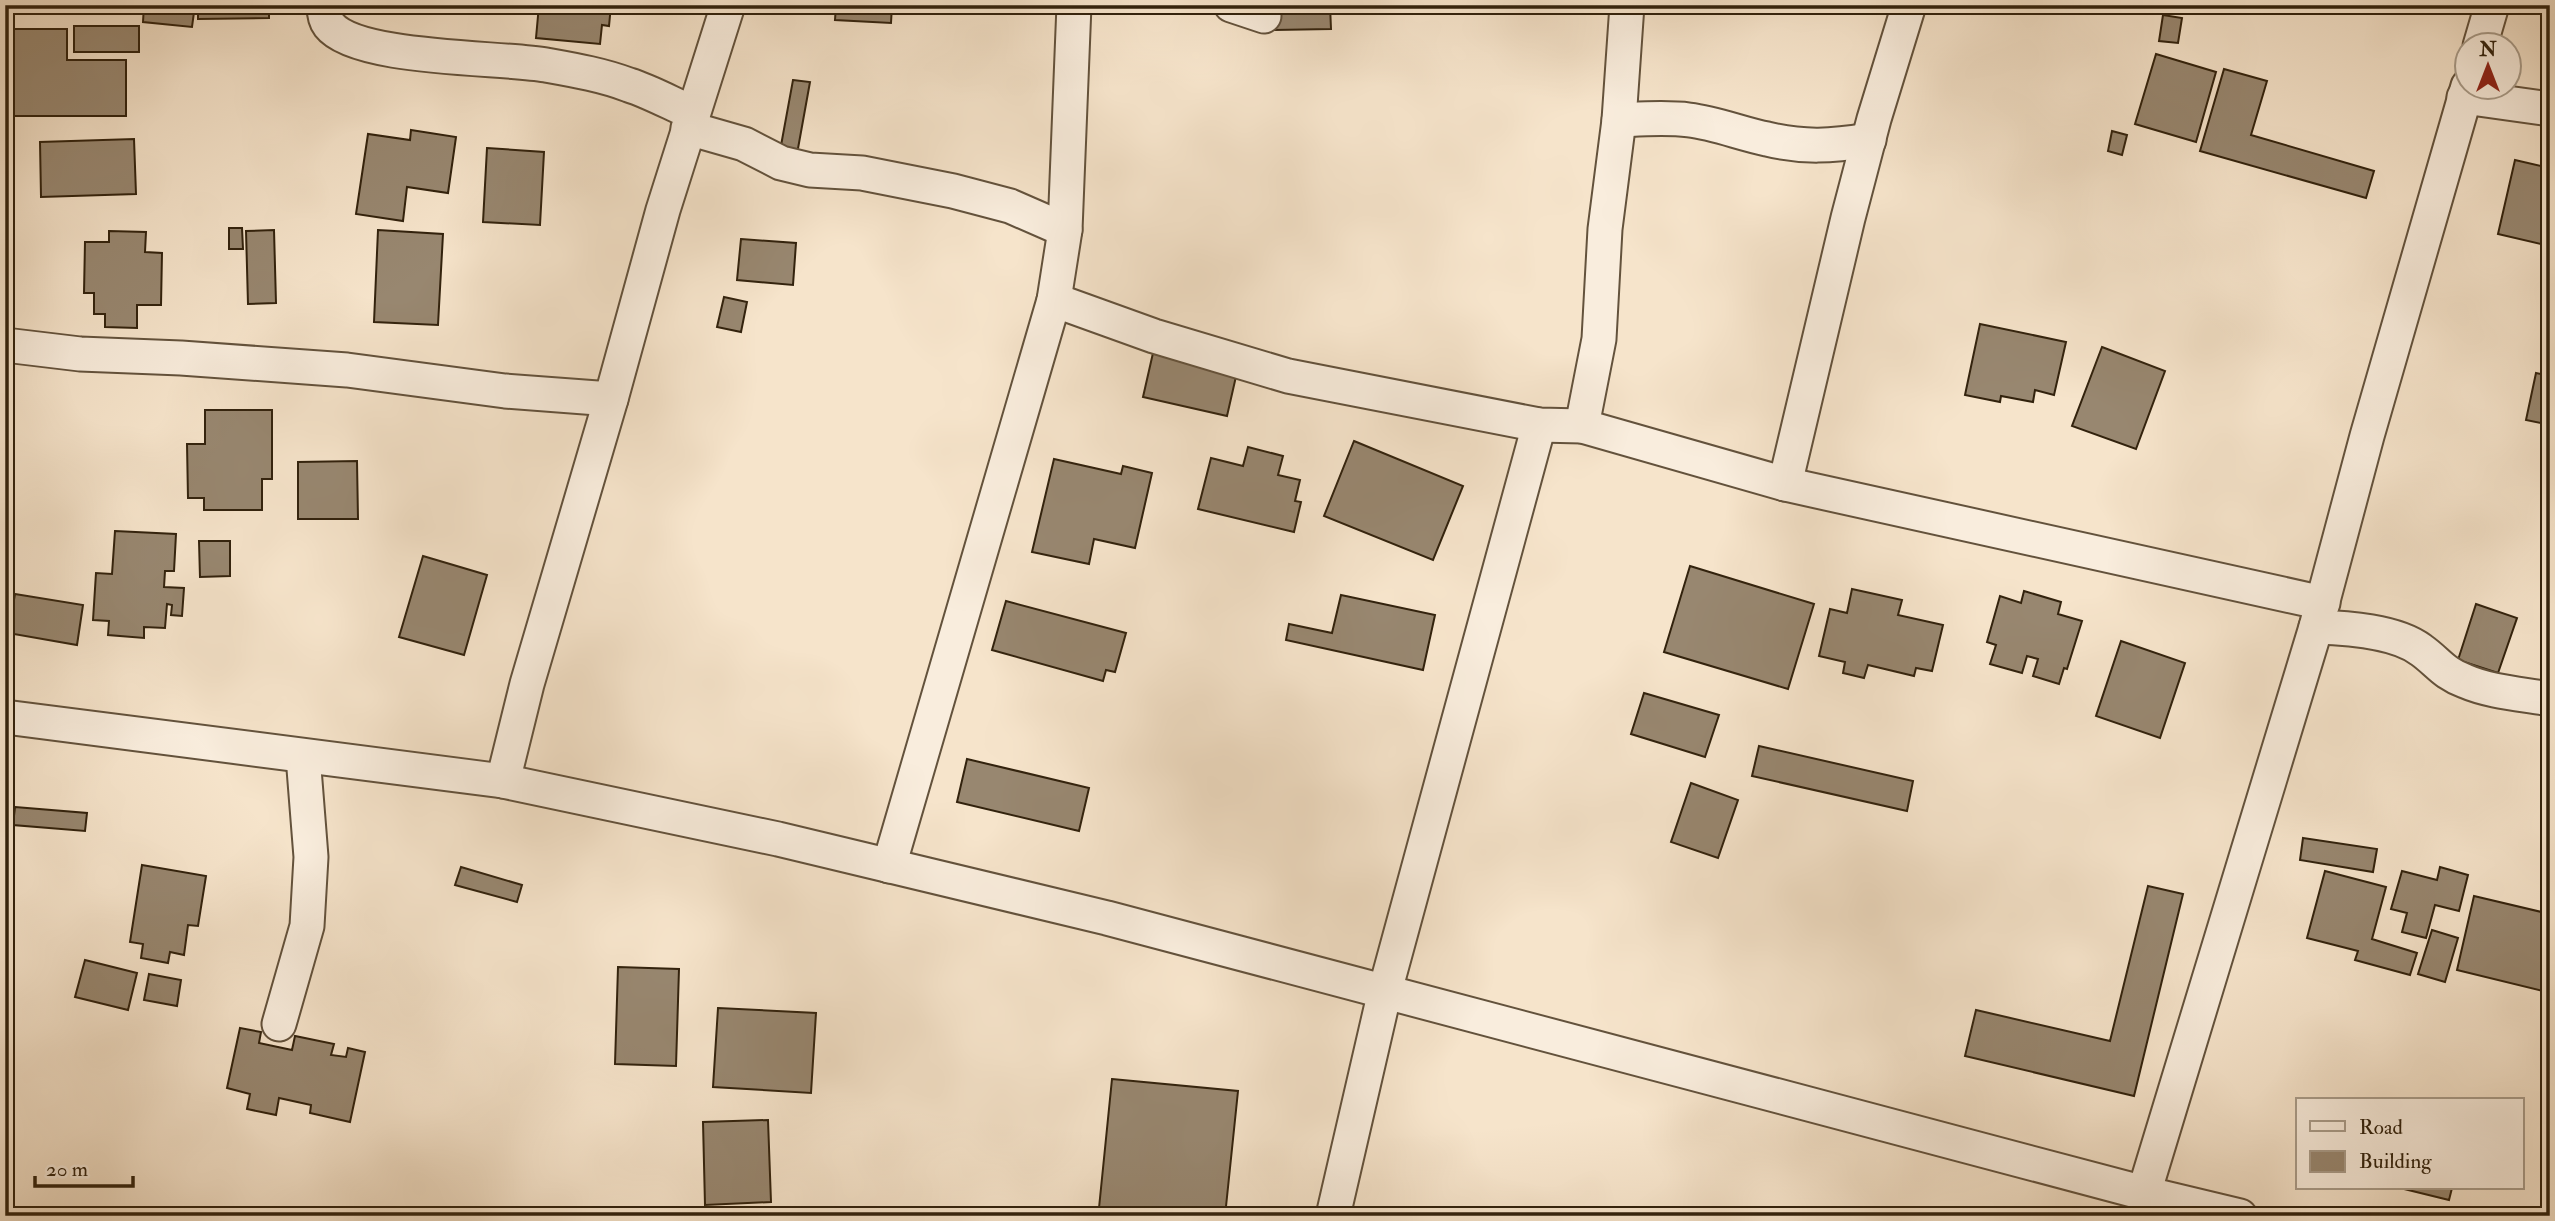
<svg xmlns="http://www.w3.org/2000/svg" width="2555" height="1221" font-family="'IM FELL Double Pica',serif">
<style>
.building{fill:#988770;stroke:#32220d;stroke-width:2}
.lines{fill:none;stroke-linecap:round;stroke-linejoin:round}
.minor-casing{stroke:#63523c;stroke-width:37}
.minor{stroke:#f9eddd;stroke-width:33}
</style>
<rect width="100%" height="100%" fill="#f6e4cb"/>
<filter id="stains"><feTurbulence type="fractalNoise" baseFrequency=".00286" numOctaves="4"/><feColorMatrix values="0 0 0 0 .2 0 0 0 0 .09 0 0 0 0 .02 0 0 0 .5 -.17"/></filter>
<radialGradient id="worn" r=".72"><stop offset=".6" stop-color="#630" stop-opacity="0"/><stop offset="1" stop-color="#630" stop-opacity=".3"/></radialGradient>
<g class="building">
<path d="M 144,5 L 195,5 L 192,27 L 143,22 Z"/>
<path d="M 198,5 L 269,5 L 269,18 L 198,19 Z"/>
<path d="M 539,5 L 611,5 L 609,26 L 602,25 L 600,44 L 536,38 Z"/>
<path d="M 836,5 L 892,5 L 891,23 L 835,20 Z"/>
<path d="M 1273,5 L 1330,5 L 1331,29 L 1274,30 Z"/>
<path d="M 2163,15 L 2182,18 L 2178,43 L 2159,41 Z"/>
<rect x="74" y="26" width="65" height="26"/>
<path d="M 5,29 L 67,29 L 67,60 L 126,60 L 126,116 L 5,116 Z"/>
<path d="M 2156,54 L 2216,72 L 2196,142 L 2135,124 Z"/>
<path d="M 2224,69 L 2267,81 L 2251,135 L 2374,171 L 2366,198 L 2200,151 Z"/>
<path d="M 793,80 L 810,82 L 797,154 L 780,151 Z"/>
<path d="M 411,130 L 456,137 L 448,193 L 407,187 L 403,221 L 356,214 L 368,134 L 410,140 Z"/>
<path d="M 2112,131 L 2127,135 L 2122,155 L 2108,151 Z"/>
<path d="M 134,139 L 136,194 L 41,197 L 40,142 Z"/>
<path d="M 487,148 L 544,152 L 540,225 L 483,222 Z"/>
<path d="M 2515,160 L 2550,168 L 2550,246 L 2498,234 Z"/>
<path d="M 229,228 L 242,228 L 243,249 L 229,249 Z"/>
<path d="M 274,230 L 276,303 L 248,304 L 246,231 Z"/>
<path d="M 378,230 L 443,234 L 438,325 L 374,322 Z"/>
<path d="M 109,231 L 146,232 L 145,252 L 162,253 L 161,305 L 137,305 L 137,328 L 105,327 L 105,314 L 94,314 L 94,293 L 84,293 L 85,242 L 109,242 Z"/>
<path d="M 741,239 L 796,243 L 793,285 L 737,280 Z"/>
<path d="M 724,297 L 747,302 L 741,332 L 717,327 Z"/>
<path d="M 1980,324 L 2066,342 L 2054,395 L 2035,390 L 2033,402 L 2001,396 L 2000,402 L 1965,395 Z"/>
<path d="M 2102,347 L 2165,371 L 2136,449 L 2072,426 Z"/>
<path d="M 1153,353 L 1237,372 L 1227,416 L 1143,397 Z"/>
<path d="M 2536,373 L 2550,376 L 2550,425 L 2526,420 Z"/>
<path d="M 205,410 L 272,410 L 272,479 L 262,479 L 262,510 L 204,510 L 204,498 L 188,498 L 187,444 L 205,444 Z"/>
<path d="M 1354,441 L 1463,486 L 1433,560 L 1324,516 Z"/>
<path d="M 1248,447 L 1283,456 L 1278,475 L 1300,480 L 1295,501 L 1301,502 L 1294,532 L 1198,509 L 1211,458 L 1243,466 Z"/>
<path d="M 1054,459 L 1121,474 L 1123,466 L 1152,473 L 1135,548 L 1094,539 L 1089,564 L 1032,552 Z"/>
<path d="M 357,461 L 358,519 L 298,519 L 298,462 Z"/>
<path d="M 115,531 L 176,534 L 174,571 L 165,571 L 164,587 L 184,588 L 182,616 L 171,615 L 172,605 L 167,604 L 165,628 L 144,627 L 144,638 L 108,635 L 109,621 L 93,620 L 96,573 L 112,574 Z"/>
<path d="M 199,541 L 230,541 L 230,576 L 200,577 Z"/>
<path d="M 423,556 L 487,575 L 464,655 L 399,637 Z"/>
<path d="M 1690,566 L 1814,604 L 1788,689 L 1664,652 Z"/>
<path d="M 1852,589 L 1902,600 L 1898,615 L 1943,625 L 1932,671 L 1916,668 L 1914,676 L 1868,665 L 1864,678 L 1843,673 L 1845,662 L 1819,656 L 1830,609 L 1847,613 Z"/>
<path d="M 2024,591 L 2061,602 L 2058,614 L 2082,621 L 2067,669 L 2064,668 L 2059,684 L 2033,676 L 2038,659 L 2027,656 L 2022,673 L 1990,664 L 1996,645 L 1987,642 L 2000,596 L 2021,603 Z"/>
<path d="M 15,594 L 83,605 L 77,645 L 8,633 Z"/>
<path d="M 1341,595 L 1435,615 L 1423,670 L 1286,640 L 1289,624 L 1332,633 Z"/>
<path d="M 1006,601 L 1126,633 L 1115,672 L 1106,670 L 1103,681 L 992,650 Z"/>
<path d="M 2476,604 L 2517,618 L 2498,673 L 2458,660 Z"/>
<path d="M 2121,641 L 2185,663 L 2160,738 L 2096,716 Z"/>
<path d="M 1644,693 L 1719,715 L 1705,757 L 1631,734 Z"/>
<path d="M 1759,746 L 1913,781 L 1907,811 L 1752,776 Z"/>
<path d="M 967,759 L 1089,788 L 1079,831 L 957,802 Z"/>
<path d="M 1691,783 L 1738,800 L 1718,858 L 1671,842 Z"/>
<path d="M 15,807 L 87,813 L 85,831 L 13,825 Z"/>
<path d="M 2303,838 L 2377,849 L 2373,872 L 2300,860 Z"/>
<path d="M 142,865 L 206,876 L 198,926 L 188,925 L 184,955 L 170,952 L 168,963 L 141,958 L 143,944 L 130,942 Z"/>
<path d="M 461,867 L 522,885 L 517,902 L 455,885 Z"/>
<path d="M 2440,867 L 2468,875 L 2459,911 L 2435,905 L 2426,938 L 2402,932 L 2407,913 L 2391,909 L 2402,871 L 2437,880 Z"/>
<path d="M 2325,871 L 2386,887 L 2372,939 L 2417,953 L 2410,975 L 2355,960 L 2358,951 L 2307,938 Z"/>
<path d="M 2148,886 L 2183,894 L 2134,1096 L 1965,1056 L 1976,1010 L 2110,1041 Z"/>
<path d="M 2474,896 L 2550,914 L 2550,964 L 2543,991 L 2457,970 Z"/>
<path d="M 2432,930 L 2458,938 L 2445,982 L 2418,974 Z"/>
<path d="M 85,960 L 137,973 L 128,1010 L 75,997 Z"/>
<path d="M 618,967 L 679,969 L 676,1066 L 615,1064 Z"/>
<path d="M 149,974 L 181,980 L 177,1006 L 144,1000 Z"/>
<path d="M 718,1008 L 816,1013 L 811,1093 L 713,1087 Z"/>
<path d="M 240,1028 L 261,1032 L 259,1043 L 292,1050 L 295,1036 L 334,1044 L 331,1055 L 346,1057 L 348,1048 L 365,1052 L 350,1122 L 310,1113 L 311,1105 L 279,1098 L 276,1115 L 247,1109 L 250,1094 L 227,1088 Z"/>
<path d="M 1112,1079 L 1238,1091 L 1225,1216 L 1181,1216 L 1099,1208 Z"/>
<path d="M 768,1120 L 771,1202 L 705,1205 L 703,1122 Z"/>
<path d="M 2400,1188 L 2452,1188 L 2449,1200 Z"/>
</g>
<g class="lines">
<defs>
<g id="minor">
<path d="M 324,5 C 324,12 325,20 329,25 C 356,60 500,57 546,65 C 574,70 603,75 629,85 C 651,92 672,104 693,113"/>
<path d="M 1231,5 L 1264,16"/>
<path d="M 2480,46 L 2492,5"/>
<path d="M 2464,97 L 2550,109"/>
<path d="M 1619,120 C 1642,119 1666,117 1689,120 C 1715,123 1742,134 1767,139 C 1804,148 1832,146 1869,140"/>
<path d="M 688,128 L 744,144 L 781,163 L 810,170 L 862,173 L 953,191 L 1010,206 L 1065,230"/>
<path d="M 1054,300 L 1154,336 L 1288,376 L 1539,425 L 1582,426 L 1785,484 L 2323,603"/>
<path d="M 5,345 L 80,354 L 181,358 L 347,370 L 505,391 L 611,399"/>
<path d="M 1582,426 L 1599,339 L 1605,229 L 1619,120 L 1627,5"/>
<path d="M 1785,484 L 1848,218 L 1874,119 L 1909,5"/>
<path d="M 2316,627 C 2347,628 2396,631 2421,650 C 2438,662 2443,673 2465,681 C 2490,692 2522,694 2550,699"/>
<path d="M 5,717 L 503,781 L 778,839 L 1107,918 L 2144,1193 L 2240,1216"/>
<path d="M 503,781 L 527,684 L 611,399 L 663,210 L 728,5"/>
<path d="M 889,866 L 1054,300 L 1065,230 L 1074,5"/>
<path d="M 279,1024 L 307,926 L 311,857 L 303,756"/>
<path d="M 2144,1193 L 2316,627 L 2367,436 L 2468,86"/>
<path d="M 1333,1216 L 1385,991 L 1539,425"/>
</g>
</defs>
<use href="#minor" class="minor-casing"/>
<use href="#minor" class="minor"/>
</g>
<rect width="2555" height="1221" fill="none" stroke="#f6e4cb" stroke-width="28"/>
<rect x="7" y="7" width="2541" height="1207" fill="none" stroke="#32220d" stroke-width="3.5"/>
<rect x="14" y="14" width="2527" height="1193" fill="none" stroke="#32220d" stroke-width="2"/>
<rect x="2296" y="1098" width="228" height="91" fill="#f9eddd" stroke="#a99c8a" stroke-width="2"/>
<rect x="2310" y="1121" width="35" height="10" fill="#f9eddd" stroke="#a99c8a" stroke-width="2"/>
<text x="2359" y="1134" font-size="21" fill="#32220d">Road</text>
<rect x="2310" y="1151" width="35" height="21" fill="#988770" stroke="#a99c8a" stroke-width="2"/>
<text x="2359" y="1168" font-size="21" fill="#32220d">Building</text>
<g transform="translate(2488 66)"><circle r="33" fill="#f9eddd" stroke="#a99c8a" stroke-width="2"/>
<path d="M0-5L12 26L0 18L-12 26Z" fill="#8f2418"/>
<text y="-10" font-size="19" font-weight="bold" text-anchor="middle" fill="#32220d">N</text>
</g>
<path d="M35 1176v10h98v-10" fill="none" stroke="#32220d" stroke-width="3.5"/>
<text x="46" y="1176" font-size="21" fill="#32220d" stroke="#f9eddd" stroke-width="5" paint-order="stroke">20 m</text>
<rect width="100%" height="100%" filter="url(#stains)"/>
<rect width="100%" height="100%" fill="url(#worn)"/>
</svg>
